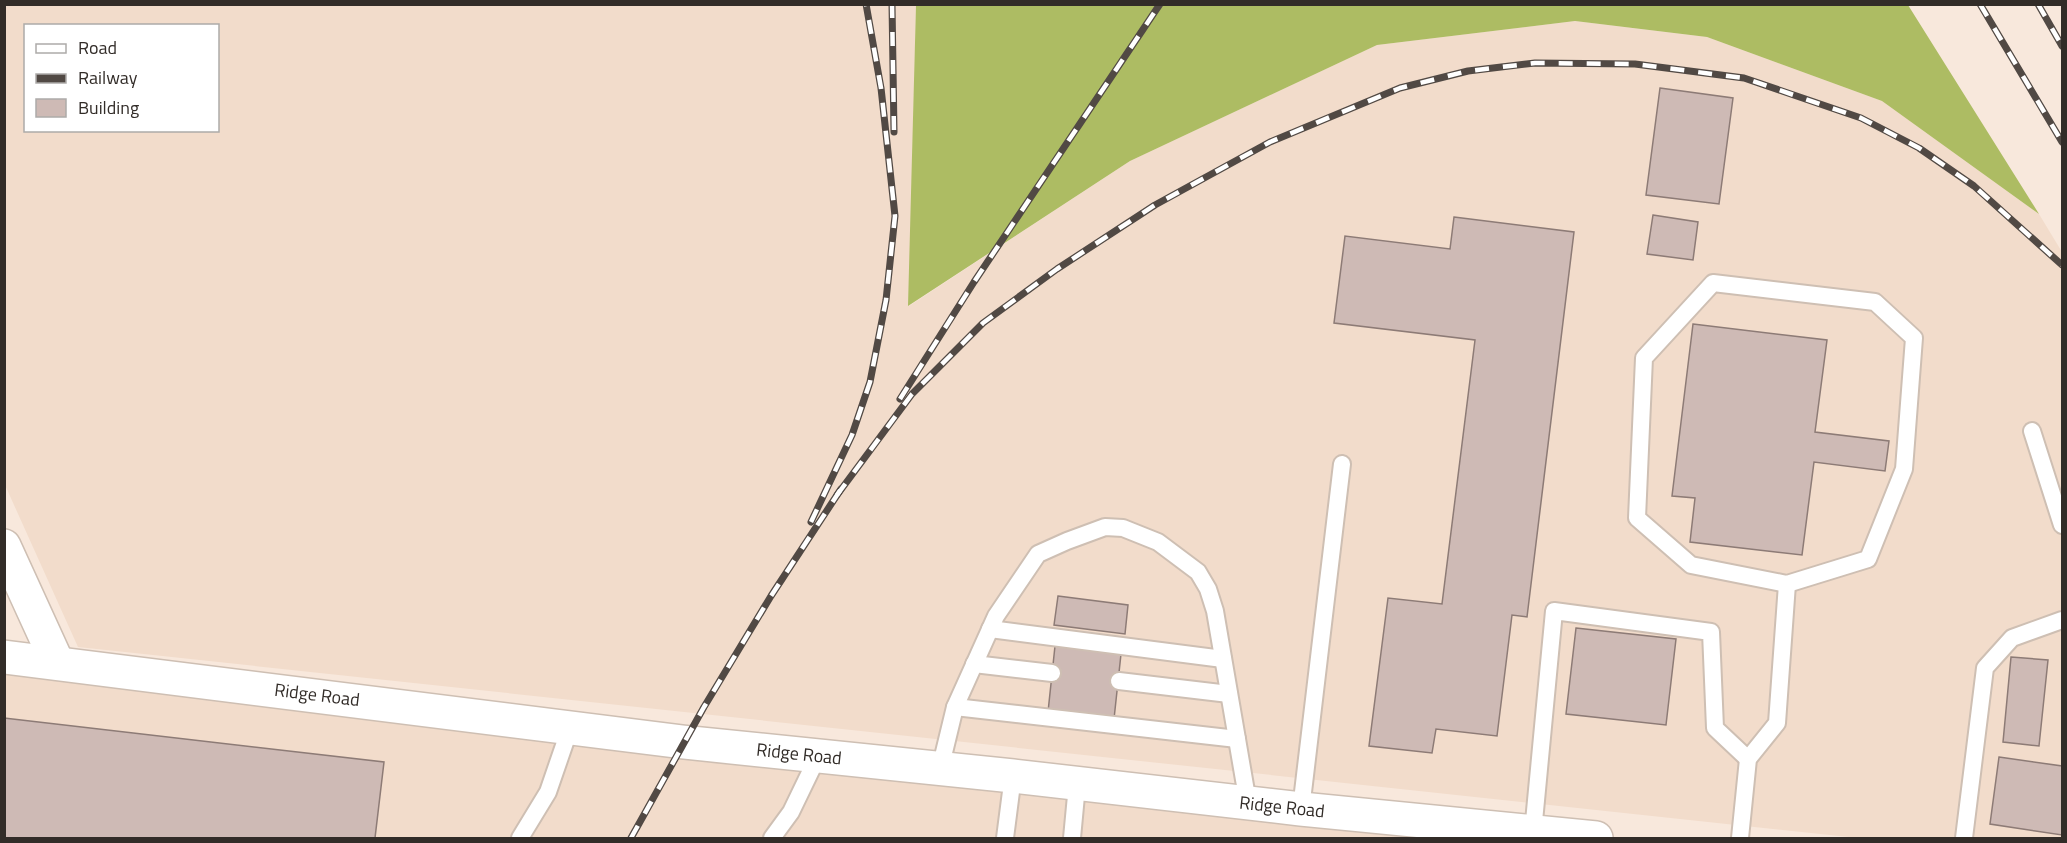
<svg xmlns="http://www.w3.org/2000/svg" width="2067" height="843" font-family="'Titillium Web',sans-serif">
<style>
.built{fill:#f2dccb;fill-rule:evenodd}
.forest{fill:#adbc63}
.building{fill:#cebab5;stroke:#8d7b76;stroke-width:1.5}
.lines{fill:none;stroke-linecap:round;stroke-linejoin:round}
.service-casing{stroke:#cebfb3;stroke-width:20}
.tertiary-casing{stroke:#cebfb3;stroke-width:36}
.secondary-casing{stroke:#cebfb3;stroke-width:36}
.service{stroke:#fff;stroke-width:16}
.tertiary{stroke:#fff;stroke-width:33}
.secondary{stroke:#fff;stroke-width:33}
.rail-casing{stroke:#514944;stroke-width:7}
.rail{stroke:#fff;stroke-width:4.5;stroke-dasharray:14;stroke-linecap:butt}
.labels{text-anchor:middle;stroke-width:4.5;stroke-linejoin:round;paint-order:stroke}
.street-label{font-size:18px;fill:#322c28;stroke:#fff}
</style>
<rect width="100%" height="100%" fill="#f8e8dc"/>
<g class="built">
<path d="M 4,5 L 916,5 L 909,306 L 1130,161 L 1377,45 L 1575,21 L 1707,37 L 1882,101 L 2039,214 L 2062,252 L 2062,838 L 1858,838 L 78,647 L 5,485 ZM 26,26 L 218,26 L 218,130 L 26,130 Z"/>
<path d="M 5,657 L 1596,838 L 5,838 Z"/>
</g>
<path class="forest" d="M 916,5 L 1908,5 L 2039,214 L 1882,101 L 1707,37 L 1575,21 L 1377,45 L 1130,161 L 908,306 Z"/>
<g class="building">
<path d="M 1660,88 L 1733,98 L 1719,204 L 1646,195 Z"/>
<path d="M 1653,215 L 1698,222 L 1693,260 L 1647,254 Z"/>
<path d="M 1454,217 L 1574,232 L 1527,617 L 1512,615 L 1497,736 L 1436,729 L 1432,753 L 1369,746 L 1388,598 L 1442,604 L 1475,340 L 1334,323 L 1345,236 L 1450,249 Z"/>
<path d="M 1693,324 L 1827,340 L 1815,432 L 1889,441 L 1885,471 L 1814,462 L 1802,555 L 1690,542 L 1695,498 L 1672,496 Z"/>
<path d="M 1058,596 L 1128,605 L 1125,634 L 1054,625 Z"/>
<path d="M 1576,628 L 1676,639 L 1666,725 L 1566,714 Z"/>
<path d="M 1055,646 L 1121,654 L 1114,719 L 1048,712 Z"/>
<path d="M 2011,657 L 2048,660 L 2039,746 L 2003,742 Z"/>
<path d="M 4,718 L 384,762 L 375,838 L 4,838 Z"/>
<path d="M 1999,757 L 2062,766 L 2062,835 L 1990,824 Z"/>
</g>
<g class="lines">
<defs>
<g id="service">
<path d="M 1713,283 L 1875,302 L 1914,338 L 1904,469 L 1868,559 L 1787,584 L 1691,565 L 1637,518 L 1644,358 Z"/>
<path d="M 2032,431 L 2062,525"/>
<path d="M 990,629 L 1223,659"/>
<path d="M 974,664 L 1052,673"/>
<path d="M 1119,681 L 1229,694"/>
<path d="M 955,707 L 1237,739"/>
<path d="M 940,769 L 955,707 L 996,616 L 1038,554 L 1067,541 L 1105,527 L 1123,528 L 1158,542 L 1198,572 L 1208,589 L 1215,611 L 1248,803"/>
<path d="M 1301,809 L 1342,464"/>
<path d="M 1533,832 L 1554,611 L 1711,632 L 1715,728 L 1748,759"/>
<path d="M 520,838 L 548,792 L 570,728"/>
<path d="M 772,838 L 791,812 L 818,756"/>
<path d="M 1005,838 L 1013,776"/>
<path d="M 1072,838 L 1077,785"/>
<path d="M 1740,838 L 1748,759 L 1777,723 L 1787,584"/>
<path d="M 1964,838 L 1985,668 L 2012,638 L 2062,620"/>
</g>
<path id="tertiary" d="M 4,546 L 57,662"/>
<path id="secondary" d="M 4,657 L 683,742 L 1013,776 L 1301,809 L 1596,838"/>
</defs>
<use href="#service" class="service-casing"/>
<use href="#tertiary" class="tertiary-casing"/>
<use href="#secondary" class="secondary-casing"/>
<use href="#service" class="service"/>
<use href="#tertiary" class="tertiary"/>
<use href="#secondary" class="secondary"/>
<defs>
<g id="rail">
<path d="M 892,4 L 894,132"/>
<path d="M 1980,4 L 2062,142"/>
<path d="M 2038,4 L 2062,46"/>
<path d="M 900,399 L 974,282 L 1160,4"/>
<path d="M 837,495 L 912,394 L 983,323 L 1057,269 L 1155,205 L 1270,142 L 1400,88 L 1468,71 L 1535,63 L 1635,64 L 1744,78 L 1861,118 L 1919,148 L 1974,186 L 2062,265"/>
<path d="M 811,522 L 852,435 L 870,382 L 886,300 L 895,216 L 881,88 L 866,4"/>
<path d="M 631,838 L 704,707 L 771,596 L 841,489"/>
</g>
</defs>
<use href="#rail" class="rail-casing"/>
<use href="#rail" class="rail"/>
</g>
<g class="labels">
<g class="street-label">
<text transform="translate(317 695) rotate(7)" y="6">Ridge Road</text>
<text transform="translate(799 754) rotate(6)" y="6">Ridge Road</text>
<text transform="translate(1282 807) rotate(6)" y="6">Ridge Road</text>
</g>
</g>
<rect width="2067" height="843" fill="none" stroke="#322c28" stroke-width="12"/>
<rect x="24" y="24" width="195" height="108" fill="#ffffff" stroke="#adaba9" stroke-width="1.5"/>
<rect x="36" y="44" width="30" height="9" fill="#ffffff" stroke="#adaba9" stroke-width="1.5"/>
<text x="78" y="54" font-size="18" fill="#322c28">Road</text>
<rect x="36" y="74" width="30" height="9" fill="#514944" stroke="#adaba9" stroke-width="1.5"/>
<text x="78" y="84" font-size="18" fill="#322c28">Railway</text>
<rect x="36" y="99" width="30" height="18" fill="#cebab5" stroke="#adaba9" stroke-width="1.5"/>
<text x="78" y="114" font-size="18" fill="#322c28">Building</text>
</svg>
